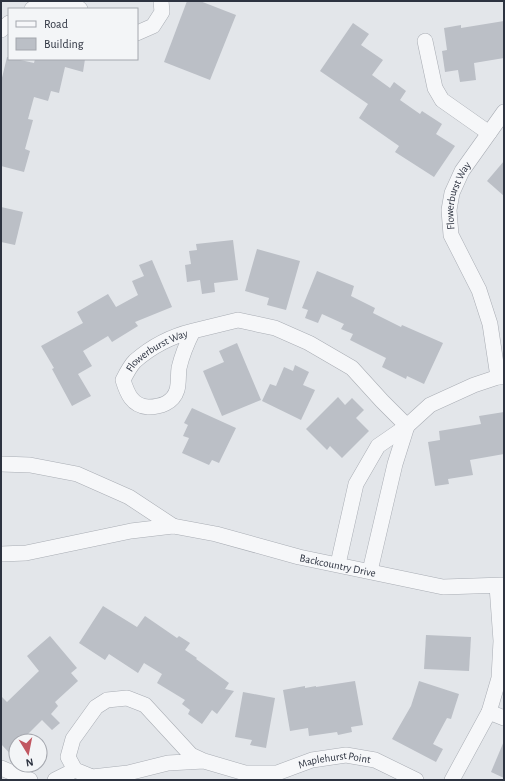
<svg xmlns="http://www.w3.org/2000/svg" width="505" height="781" font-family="'Alegreya Sans',sans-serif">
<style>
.building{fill:#bbbfc6}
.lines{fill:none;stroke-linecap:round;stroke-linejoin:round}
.minor-casing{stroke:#a9adb4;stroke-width:16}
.minor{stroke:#f6f7f9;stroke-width:15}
.labels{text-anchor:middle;stroke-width:3;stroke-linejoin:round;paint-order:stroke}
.street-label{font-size:11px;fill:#2d3340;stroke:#f3f5f7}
</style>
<rect width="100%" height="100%" fill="#e3e6ea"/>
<g class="building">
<path d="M 187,1 L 200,1 L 236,15 L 210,80 L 164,62 Z"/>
<path d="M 504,21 L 504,58 L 474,63 L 476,80 L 460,82 L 458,70 L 445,72 L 442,51 L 447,50 L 444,28 L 461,25 L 461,28 Z"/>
<path d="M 353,23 L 369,34 L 361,45 L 383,60 L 372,75 L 390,88 L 394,82 L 406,91 L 400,100 L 420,114 L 422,111 L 442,124 L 436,134 L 455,146 L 434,177 L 395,152 L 399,146 L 359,118 L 368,104 L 320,71 Z"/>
<path d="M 7,57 L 9,57 L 9,59 L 16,59 L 34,63 L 35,59 L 85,59 L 83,72 L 65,67 L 59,93 L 51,91 L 48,101 L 34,97 L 28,119 L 33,120 L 25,149 L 30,151 L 24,172 L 1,166 L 1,82 Z"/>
<path d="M 504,161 L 504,196 L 487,181 Z"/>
<path d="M 1,207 L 23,212 L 15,245 L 1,242 Z"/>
<path d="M 233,240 L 238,280 L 214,283 L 215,292 L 202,294 L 200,280 L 187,282 L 185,265 L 191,264 L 189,251 L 197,250 L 196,244 Z"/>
<path d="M 257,249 L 300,261 L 286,310 L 267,305 L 269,298 L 245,291 Z"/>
<path d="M 152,260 L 172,307 L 135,322 L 138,326 L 112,342 L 108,336 L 83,351 L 92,366 L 78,374 L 91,396 L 72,406 L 52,369 L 54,368 L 41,346 L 83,323 L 77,312 L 108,294 L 116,307 L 138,295 L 132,281 L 144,276 L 139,265 Z"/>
<path d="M 317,271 L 354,286 L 351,296 L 375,308 L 373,313 L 401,327 L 402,325 L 443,343 L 424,384 L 407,376 L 406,379 L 382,367 L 386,358 L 350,340 L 353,334 L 341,329 L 344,324 L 322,314 L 318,323 L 305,318 L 308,310 L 302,308 Z"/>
<path d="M 237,343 L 261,400 L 222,416 L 203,371 L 224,362 L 219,351 Z"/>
<path d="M 295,365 L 309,372 L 303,385 L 315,390 L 301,420 L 262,401 L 270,384 L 276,386 L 284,367 L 293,371 Z"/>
<path d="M 338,397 L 345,405 L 352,398 L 364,410 L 356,418 L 369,431 L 342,458 L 330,446 L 327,450 L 306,429 Z"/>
<path d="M 192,408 L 236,428 L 219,463 L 212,460 L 209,465 L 182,453 L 189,438 L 183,436 L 188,425 L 184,423 Z"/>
<path d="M 504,412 L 504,454 L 470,460 L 473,475 L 448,479 L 449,484 L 435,486 L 428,442 L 440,440 L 439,431 L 481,424 L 479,416 Z"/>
<path d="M 103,606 L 137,627 L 145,616 L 177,638 L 179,636 L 190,643 L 185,650 L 197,658 L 196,659 L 229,683 L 225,689 L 234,691 L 217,714 L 212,710 L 202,724 L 188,714 L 190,710 L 182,704 L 185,700 L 157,683 L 162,674 L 144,663 L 138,673 L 109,654 L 105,660 L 79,643 Z"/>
<path d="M 426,635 L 471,637 L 469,671 L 424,669 Z"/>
<path d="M 50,636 L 77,668 L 71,673 L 78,681 L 55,702 L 58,706 L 51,714 L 60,723 L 52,730 L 42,720 L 21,741 L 16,741 L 16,760 L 1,744 L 1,696 L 7,702 L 39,671 L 27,656 Z"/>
<path d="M 355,681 L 363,725 L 351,727 L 352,732 L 338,735 L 337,732 L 309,736 L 308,728 L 290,731 L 283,690 L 305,686 L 305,688 L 316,686 L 316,687 Z"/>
<path d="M 419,681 L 459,694 L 451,719 L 447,718 L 433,744 L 443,749 L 436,762 L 392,739 L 411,706 Z"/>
<path d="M 243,692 L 275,698 L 266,748 L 250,745 L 252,740 L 235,737 Z"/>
<path d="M 504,741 L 504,778 L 491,772 Z"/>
</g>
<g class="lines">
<defs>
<g id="minor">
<path d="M 32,9 L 58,5 L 80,9"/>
<path d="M 1,30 L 9,23"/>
<path d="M 137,33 L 153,26 L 162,12 L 161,1"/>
<path d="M 425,41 L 435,88 L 442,100 L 489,133"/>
<path id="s1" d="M 193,331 C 187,343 182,355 179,368 C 178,375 179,383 177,390 C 173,403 160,407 148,407 C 132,406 127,393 123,380 C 126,374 130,366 135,361 C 151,347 172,336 193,331 L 238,320 L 275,328 L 309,343 L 352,368 L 382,401 L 407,426"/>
<path id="s2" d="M 498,377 L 490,324 L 479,290 L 451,235 L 449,210 L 452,193 L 462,171 L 504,112"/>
<path d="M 1,464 L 30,465 L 77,474 L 129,497 L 173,526"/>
<path id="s3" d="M 1,554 L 26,553 L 131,531 L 173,526 L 216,534 L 299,557 L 443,587 L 504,585"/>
<path d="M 338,564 L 356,484 L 378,446 L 407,426 L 430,405 L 474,385 L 498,377 L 504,377"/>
<path d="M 370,571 L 395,464 L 407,426"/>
<path d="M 489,712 L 504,718"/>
<path id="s4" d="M 204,761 L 168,763 L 128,773 L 92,777 L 75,770 L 68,757 L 73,739 L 96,707 L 107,700 L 127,698 L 145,705 L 191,755 L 204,761 L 245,773 L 277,773 L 312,760 L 346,755 L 375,760 L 416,780"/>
<path d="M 1,768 L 30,780"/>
<path d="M 55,780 L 75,770"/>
<path d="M 452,780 L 489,712 L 499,678 L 501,641 L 497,586"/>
</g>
</defs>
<use href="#minor" class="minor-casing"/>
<use href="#minor" class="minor"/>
</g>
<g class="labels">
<g class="street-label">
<text dy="4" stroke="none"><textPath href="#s2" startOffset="192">Flowerburst Way</textPath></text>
<text dy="4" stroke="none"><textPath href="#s1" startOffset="184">Flowerburst Way</textPath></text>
<text dy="4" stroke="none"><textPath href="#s3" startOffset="344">Backcountry Drive</textPath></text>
<text dy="4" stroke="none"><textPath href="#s4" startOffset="474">Maplehurst Point</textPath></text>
</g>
</g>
<rect width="505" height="781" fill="none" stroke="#2d3340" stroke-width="4"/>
<rect x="8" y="8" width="130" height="52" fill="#f3f5f7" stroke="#a4a7ae"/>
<rect x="16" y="21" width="20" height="6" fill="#f6f7f9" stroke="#a4a7ae"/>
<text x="44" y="28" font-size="12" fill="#2d3340">Road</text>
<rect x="16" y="38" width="20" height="12" fill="#bbbfc6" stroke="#a4a7ae"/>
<text x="44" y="48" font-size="12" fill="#2d3340">Building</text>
<g transform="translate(28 753) rotate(170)"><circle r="19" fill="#f3f5f7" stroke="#a4a7ae"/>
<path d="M0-3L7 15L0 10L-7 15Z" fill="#c15761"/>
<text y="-6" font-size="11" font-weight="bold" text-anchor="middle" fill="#2d3340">N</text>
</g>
</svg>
